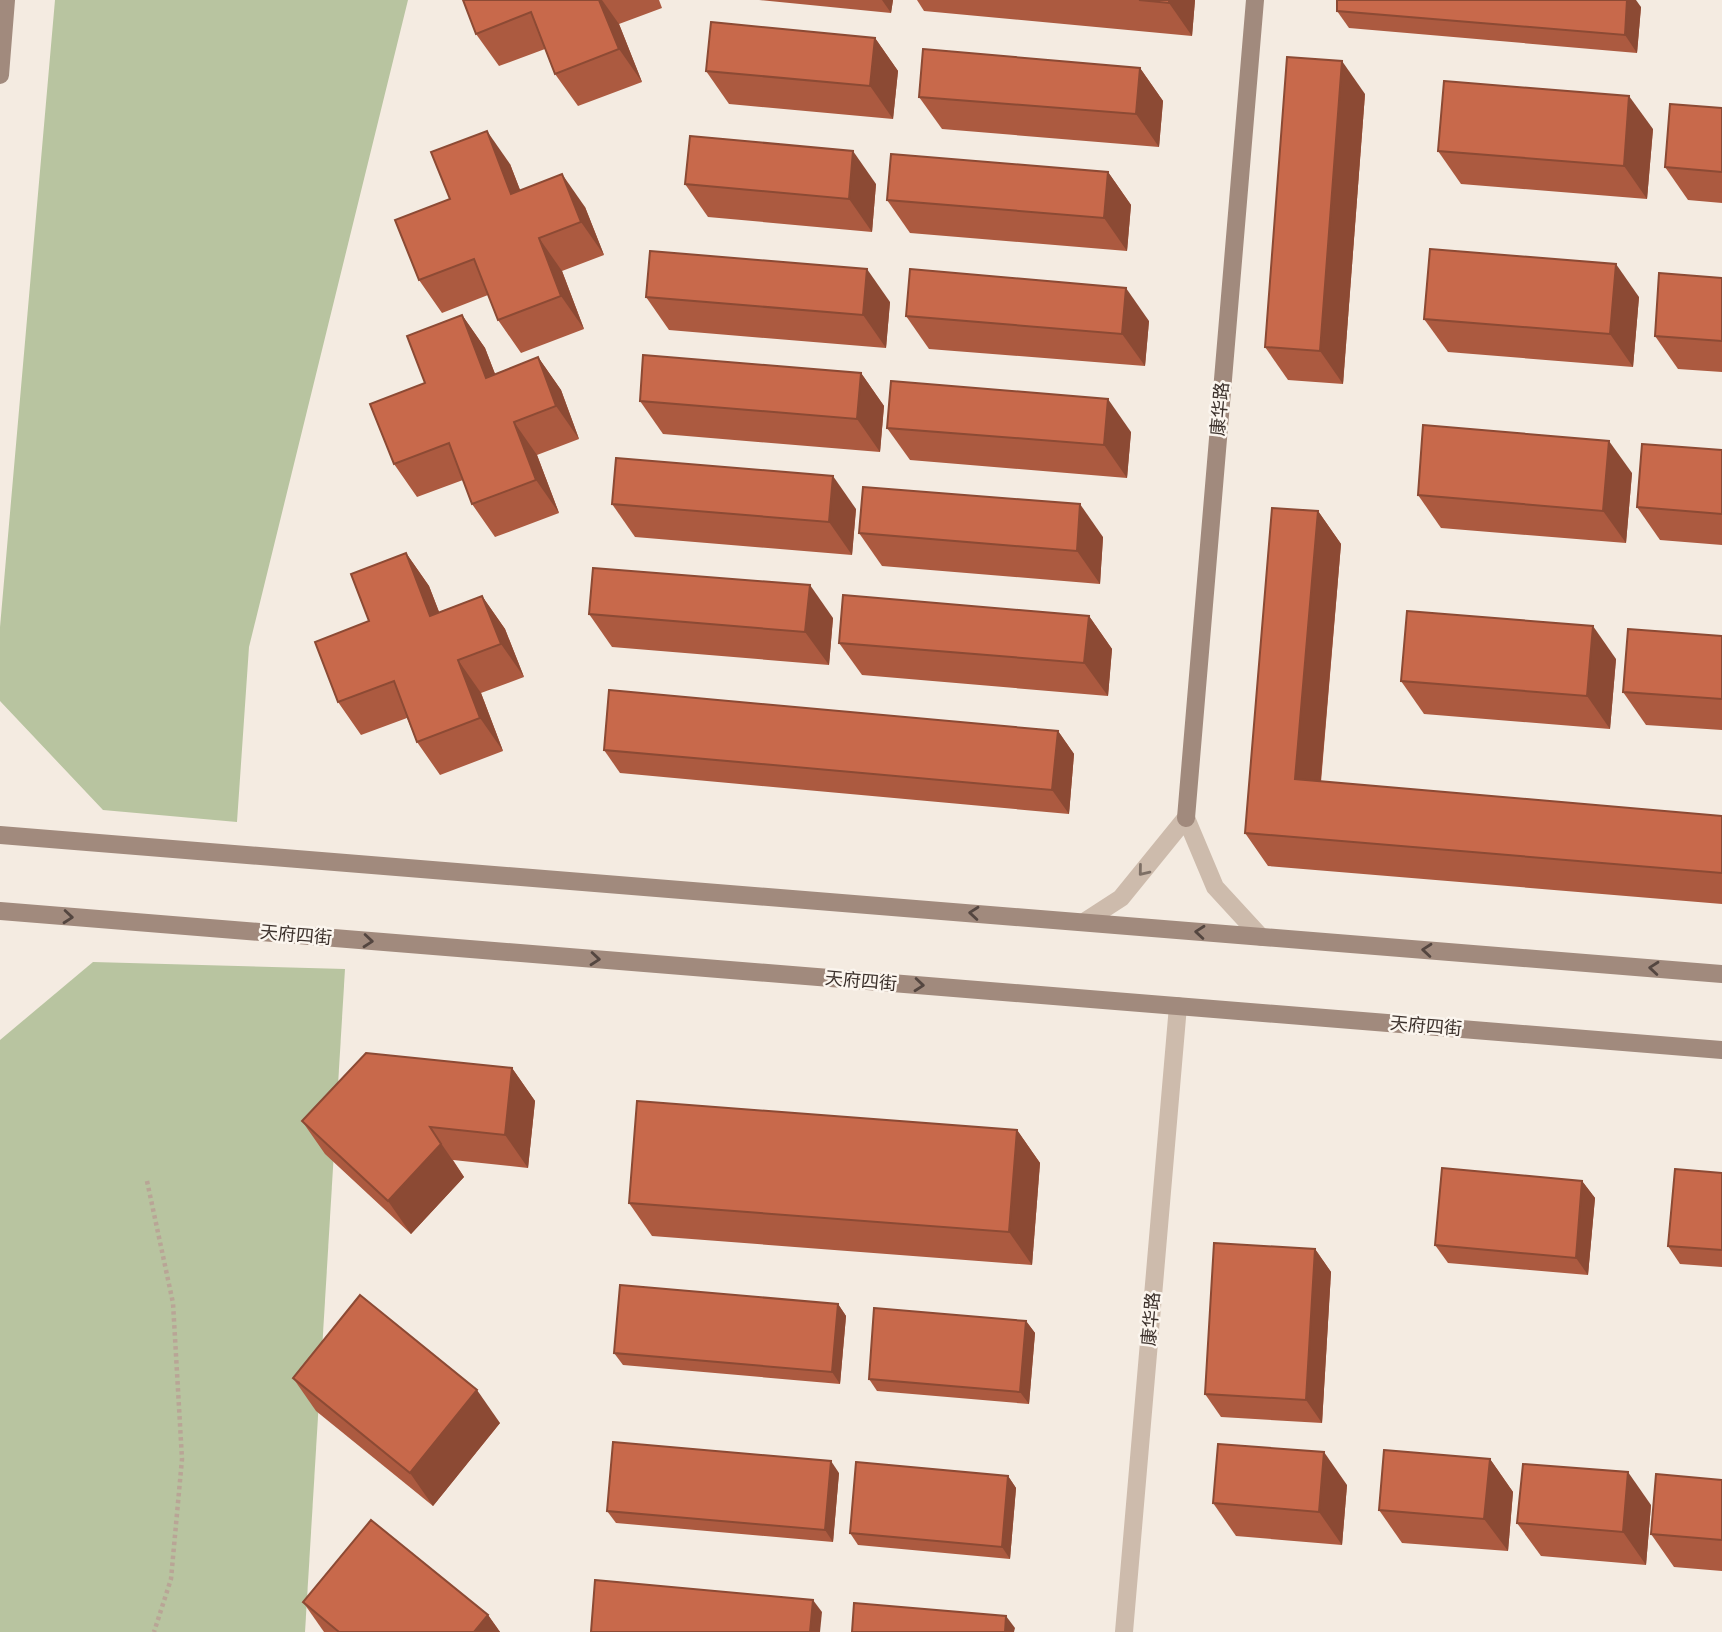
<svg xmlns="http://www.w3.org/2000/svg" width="1722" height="1632" font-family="Quicksand,'Noto Sans SC',sans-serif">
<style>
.green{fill:#b8c4a0}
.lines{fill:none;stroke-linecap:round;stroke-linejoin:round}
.path{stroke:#b9a596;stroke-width:4.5;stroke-dasharray:3.5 3.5;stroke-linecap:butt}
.street{stroke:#cdbbac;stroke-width:18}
.secondary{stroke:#a18a7d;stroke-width:18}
.wall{fill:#ac5a40}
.shaded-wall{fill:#8c4a34}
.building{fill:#c8694b;stroke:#8c4a34;stroke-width:2}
.oneway{stroke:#7d6f65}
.oneway2{stroke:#544640}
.labels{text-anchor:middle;stroke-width:5;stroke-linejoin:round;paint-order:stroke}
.street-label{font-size:18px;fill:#3b302b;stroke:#fbf5ee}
</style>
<rect width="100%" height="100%" fill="#f4ebe1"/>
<g class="green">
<path d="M 55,0 L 408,0 L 249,647 L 237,822 L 103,810 L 0,701 L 0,627 Z"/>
<path d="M 93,962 L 345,969 L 305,1632 L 0,1632 L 0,1040 Z"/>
</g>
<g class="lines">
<path class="path" d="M 147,1181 L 173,1303 L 182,1459 L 171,1579 L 154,1632"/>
<g class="street">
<path d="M 1084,922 L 1121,898 L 1186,818 L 1215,887 L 1261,937"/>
<path d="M 1124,1632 L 1178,1006"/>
</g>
<g class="secondary">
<path d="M 0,75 L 6,0"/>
<path d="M 1186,818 L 1255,0"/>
<path d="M 0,835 L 1722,974"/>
<path d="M 0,911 L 1722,1050"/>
</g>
</g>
<g class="wall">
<path d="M 463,0 L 659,0 L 662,8 L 619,24 L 642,82 L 578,106 L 555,74 L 545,49 L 499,66 L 476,34 Z"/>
<path d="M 759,0 L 893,0 L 891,13 Z"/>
<path d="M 917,0 L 1195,0 L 1192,36 L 924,11 Z"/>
<path d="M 1641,7 L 1637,53 L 1349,28 L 1337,11 Z"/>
<path d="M 875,38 L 898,71 L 893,119 L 729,104 L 706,71 Z"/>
<path d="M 1140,68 L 1163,101 L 1159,147 L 942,129 L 919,97 Z"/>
<path d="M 1365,94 L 1343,384 L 1288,380 L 1265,347 Z"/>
<path d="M 1722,108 L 1722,203 L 1688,200 L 1665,167 Z"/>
<path d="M 1653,129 L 1647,199 L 1461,184 L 1438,151 Z"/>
<path d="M 510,164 L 520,190 L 585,207 L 604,255 L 562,271 L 584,329 L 521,353 L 498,320 L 488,295 L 442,313 L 419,280 L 450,199 Z"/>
<path d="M 1108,172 L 1131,205 L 1127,251 L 910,233 L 887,200 Z"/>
<path d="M 685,184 L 876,184 L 872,232 L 708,217 Z"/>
<path d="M 1722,278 L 1722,372 L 1678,369 L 1655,336 Z"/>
<path d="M 646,297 L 890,302 L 886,348 L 669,330 Z"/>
<path d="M 1639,297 L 1633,367 L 1448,352 L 1424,319 Z"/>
<path d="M 462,315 L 485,348 L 495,374 L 538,357 L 561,390 L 579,439 L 537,455 L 559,513 L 495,537 L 472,504 L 463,480 L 417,497 L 394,464 Z"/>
<path d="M 906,316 L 1149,321 L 1145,366 L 929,349 Z"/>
<path d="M 861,373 L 884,406 L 880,452 L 663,434 L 640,401 Z"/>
<path d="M 887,428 L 1131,432 L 1127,478 L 910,460 Z"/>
<path d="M 1722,450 L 1722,545 L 1660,540 L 1637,507 Z"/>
<path d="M 1632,473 L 1626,543 L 1441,528 L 1418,495 Z"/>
<path d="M 612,504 L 856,509 L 852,555 L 635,537 Z"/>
<path d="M 1318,511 L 1341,544 L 1321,782 L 1722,816 L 1722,904 L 1268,866 L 1245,833 Z"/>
<path d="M 859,533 L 1103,537 L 1100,584 L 882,566 Z"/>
<path d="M 406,553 L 429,586 L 439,612 L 482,596 L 505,629 L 524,677 L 481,693 L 503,751 L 440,775 L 417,742 L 407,718 L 361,735 L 338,702 L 369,621 Z"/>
<path d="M 589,614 L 833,618 L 829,665 L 612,647 Z"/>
<path d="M 1089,616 L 1112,649 L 1108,696 L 862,675 L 839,643 Z"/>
<path d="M 1722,636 L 1722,730 L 1646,725 L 1623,692 Z"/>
<path d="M 1616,659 L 1610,729 L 1424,714 L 1401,681 Z"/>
<path d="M 1058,731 L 1074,754 L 1069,814 L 620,773 L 604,750 Z"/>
<path d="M 512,1068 L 535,1101 L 528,1168 L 453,1160 L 464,1177 L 411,1234 L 325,1154 L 302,1121 Z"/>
<path d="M 1017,1130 L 1040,1163 L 1032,1265 L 652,1236 L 629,1203 Z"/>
<path d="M 1722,1173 L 1722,1267 L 1680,1264 L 1668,1246 Z"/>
<path d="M 1582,1181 L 1595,1198 L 1588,1275 L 1448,1263 L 1435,1245 Z"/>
<path d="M 1315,1249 L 1331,1272 L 1322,1423 L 1221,1417 L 1205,1394 Z"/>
<path d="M 838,1304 L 846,1316 L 840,1384 L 623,1365 L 614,1353 Z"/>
<path d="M 1026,1321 L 1035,1333 L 1029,1404 L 877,1391 L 869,1379 Z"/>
<path d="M 293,1378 L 500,1423 L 433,1506 L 316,1411 Z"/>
<path d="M 1490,1459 L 1513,1492 L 1508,1551 L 1402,1543 L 1379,1510 Z"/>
<path d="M 839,1473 L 833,1542 L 616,1523 L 607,1511 Z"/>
<path d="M 1008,1476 L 1016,1488 L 1010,1559 L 858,1545 L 850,1533 Z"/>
<path d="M 1722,1480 L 1722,1571 L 1674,1567 L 1651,1534 Z"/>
<path d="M 1347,1485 L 1342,1545 L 1236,1536 L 1213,1503 Z"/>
<path d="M 1651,1505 L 1646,1565 L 1541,1556 L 1517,1523 Z"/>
<path d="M 303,1602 L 488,1615 L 500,1632 L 324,1632 Z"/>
</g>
<g class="shaded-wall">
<path d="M 599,0 L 602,0 L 619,24 L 642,82 L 619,49 Z"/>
<path d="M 882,0 L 893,0 L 891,13 Z"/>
<path d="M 1169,0 L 1195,0 L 1192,36 L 1169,3 Z"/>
<path d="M 1627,0 L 1636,0 L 1641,7 L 1637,53 L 1625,35 Z"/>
<path d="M 875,38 L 898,71 L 893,119 L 870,86 Z"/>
<path d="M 1342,61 L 1365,94 L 1343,384 L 1320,351 Z"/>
<path d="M 1140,68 L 1163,101 L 1159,147 L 1136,114 Z"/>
<path d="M 1629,96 L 1653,129 L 1647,199 L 1624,166 Z"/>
<path d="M 487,131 L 510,164 L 534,226 L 511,194 Z"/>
<path d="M 853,151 L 876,184 L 872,232 L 849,199 Z"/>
<path d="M 1108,172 L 1131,205 L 1127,251 L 1104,218 Z"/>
<path d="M 562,174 L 585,207 L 604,255 L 581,222 Z"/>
<path d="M 539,238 L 562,271 L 584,329 L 561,296 Z"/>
<path d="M 1616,264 L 1639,297 L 1633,367 L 1610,334 Z"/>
<path d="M 867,269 L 890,302 L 886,348 L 863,315 Z"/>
<path d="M 1126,288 L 1149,321 L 1145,366 L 1122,334 Z"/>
<path d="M 462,315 L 485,348 L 509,410 L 486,378 Z"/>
<path d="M 538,357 L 561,390 L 579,439 L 556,406 Z"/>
<path d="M 861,373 L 884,406 L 880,452 L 857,419 Z"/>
<path d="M 1108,399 L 1131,432 L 1127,478 L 1104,445 Z"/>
<path d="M 514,422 L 537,455 L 559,513 L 536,480 Z"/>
<path d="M 1609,441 L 1632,473 L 1626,543 L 1603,511 Z"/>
<path d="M 833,476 L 856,509 L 852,555 L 829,522 Z"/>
<path d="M 1080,504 L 1103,537 L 1100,584 L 1077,551 Z"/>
<path d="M 1318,511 L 1341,544 L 1318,812 L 1295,779 Z"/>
<path d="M 406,553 L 429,586 L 453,648 L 430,616 Z"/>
<path d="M 810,585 L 833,618 L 829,665 L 805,632 Z"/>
<path d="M 482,596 L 505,629 L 524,677 L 501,644 Z"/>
<path d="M 1089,616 L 1112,649 L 1108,696 L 1084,663 Z"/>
<path d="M 1593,626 L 1616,659 L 1610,729 L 1587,696 Z"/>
<path d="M 458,660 L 481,693 L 503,751 L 480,718 Z"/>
<path d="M 1058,731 L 1074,754 L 1069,814 L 1052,790 Z"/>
<path d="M 512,1068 L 535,1101 L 528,1168 L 505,1135 Z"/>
<path d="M 430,1127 L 464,1177 L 411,1234 L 388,1201 Z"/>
<path d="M 1017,1130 L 1040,1163 L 1032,1265 L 1009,1232 Z"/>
<path d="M 1582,1181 L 1595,1198 L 1588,1275 L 1576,1258 Z"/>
<path d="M 1315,1249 L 1331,1272 L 1322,1423 L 1306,1400 Z"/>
<path d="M 838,1304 L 846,1316 L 840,1384 L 832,1372 Z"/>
<path d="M 1026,1321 L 1035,1333 L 1029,1404 L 1020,1392 Z"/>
<path d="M 477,1390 L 500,1423 L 433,1506 L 410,1473 Z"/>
<path d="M 1324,1452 L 1347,1485 L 1342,1545 L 1319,1512 Z"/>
<path d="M 1490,1459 L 1513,1492 L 1508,1551 L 1484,1519 Z"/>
<path d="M 831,1461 L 839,1473 L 833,1542 L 825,1530 Z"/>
<path d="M 1628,1472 L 1651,1505 L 1646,1565 L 1623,1532 Z"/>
<path d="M 1008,1476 L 1016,1488 L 1010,1559 L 1002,1547 Z"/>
<path d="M 813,1600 L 822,1612 L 820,1632 L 810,1632 Z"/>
<path d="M 488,1615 L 500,1632 L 474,1632 Z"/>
<path d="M 1006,1616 L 1015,1628 L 1014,1632 L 1005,1632 Z"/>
</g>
<g class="building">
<path d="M 463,0 L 599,0 L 619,49 L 555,74 L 531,12 L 476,34 Z"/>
<path d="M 1139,0 L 1169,0 L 1169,3 Z"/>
<path d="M 1337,0 L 1627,0 L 1625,35 L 1337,11 Z"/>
<path d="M 711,22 L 875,38 L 870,86 L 706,71 Z"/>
<path d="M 923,49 L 1140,68 L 1136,114 L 919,97 Z"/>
<path d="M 1287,57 L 1342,61 L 1320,351 L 1265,347 Z"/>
<path d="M 1444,81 L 1629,96 L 1624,166 L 1438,151 Z"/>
<path d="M 1670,104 L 1722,108 L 1722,172 L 1665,167 Z"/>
<path d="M 487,131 L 511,194 L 562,174 L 581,222 L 539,238 L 561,296 L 498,320 L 474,259 L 419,280 L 395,220 L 450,199 L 431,152 Z"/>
<path d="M 690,136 L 853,151 L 849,199 L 685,184 Z"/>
<path d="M 891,154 L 1108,172 L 1104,218 L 887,200 Z"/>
<path d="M 1430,249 L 1616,264 L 1610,334 L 1424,319 Z"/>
<path d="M 650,251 L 867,269 L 863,315 L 646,297 Z"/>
<path d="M 910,269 L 1126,288 L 1122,334 L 906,316 Z"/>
<path d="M 1659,273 L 1722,278 L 1722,341 L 1655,336 Z"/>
<path d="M 462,315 L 486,378 L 538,357 L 556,406 L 514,422 L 536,480 L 472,504 L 449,443 L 394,464 L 370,404 L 425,383 L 407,336 Z"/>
<path d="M 643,355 L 861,373 L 857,419 L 640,401 Z"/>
<path d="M 891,381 L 1108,399 L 1104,445 L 887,428 Z"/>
<path d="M 1423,425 L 1609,441 L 1603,511 L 1418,495 Z"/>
<path d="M 1642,444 L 1722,450 L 1722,514 L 1637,507 Z"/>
<path d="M 616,458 L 833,476 L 829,522 L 612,504 Z"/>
<path d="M 863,487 L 1080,504 L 1077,551 L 859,533 Z"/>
<path d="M 1272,508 L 1318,511 L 1295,779 L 1722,816 L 1722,873 L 1245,833 Z"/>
<path d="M 406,553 L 430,616 L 482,596 L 501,644 L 458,660 L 480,718 L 417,742 L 394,681 L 338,702 L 315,642 L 369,621 L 351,574 Z"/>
<path d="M 593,568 L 810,585 L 805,632 L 589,614 Z"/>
<path d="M 843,595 L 1089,616 L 1084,663 L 839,643 Z"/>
<path d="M 1407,611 L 1593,626 L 1587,696 L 1401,681 Z"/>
<path d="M 1628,629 L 1722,636 L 1722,699 L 1623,692 Z"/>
<path d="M 609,690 L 1058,731 L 1052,790 L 604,750 Z"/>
<path d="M 366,1053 L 512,1068 L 505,1135 L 430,1127 L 441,1144 L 388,1201 L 302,1121 Z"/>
<path d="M 637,1101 L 1017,1130 L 1009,1232 L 629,1203 Z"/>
<path d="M 1442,1168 L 1582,1181 L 1576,1258 L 1435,1245 Z"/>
<path d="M 1675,1169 L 1722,1173 L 1722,1250 L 1668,1246 Z"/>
<path d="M 1214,1243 L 1315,1249 L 1306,1400 L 1205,1394 Z"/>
<path d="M 620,1285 L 838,1304 L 832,1372 L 614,1353 Z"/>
<path d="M 360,1295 L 477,1390 L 410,1473 L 293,1378 Z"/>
<path d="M 874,1308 L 1026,1321 L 1020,1392 L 869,1379 Z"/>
<path d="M 613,1442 L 831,1461 L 825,1530 L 607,1511 Z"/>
<path d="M 1218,1444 L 1324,1452 L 1319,1512 L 1213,1503 Z"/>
<path d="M 1384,1450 L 1490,1459 L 1484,1519 L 1379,1510 Z"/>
<path d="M 856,1462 L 1008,1476 L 1002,1547 L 850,1533 Z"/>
<path d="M 1523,1464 L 1628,1472 L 1623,1532 L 1517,1523 Z"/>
<path d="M 1656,1474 L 1722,1480 L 1722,1540 L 1651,1534 Z"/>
<path d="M 371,1520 L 488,1615 L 474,1632 L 339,1632 L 303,1602 Z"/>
<path d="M 595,1580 L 813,1600 L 810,1632 L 591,1632 Z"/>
<path d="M 854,1603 L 1006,1616 L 1005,1632 L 852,1632 Z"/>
</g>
<defs><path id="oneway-chevron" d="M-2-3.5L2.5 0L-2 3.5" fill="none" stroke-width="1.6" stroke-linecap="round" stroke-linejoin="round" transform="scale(1.75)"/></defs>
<use class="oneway" href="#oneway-chevron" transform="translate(1143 871) rotate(129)"/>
<g class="oneway2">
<use href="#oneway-chevron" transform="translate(974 913) rotate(-175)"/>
<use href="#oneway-chevron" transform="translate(68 917) rotate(5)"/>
<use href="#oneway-chevron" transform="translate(1200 932) rotate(-175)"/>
<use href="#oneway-chevron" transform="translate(368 941) rotate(5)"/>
<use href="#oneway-chevron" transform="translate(1427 950) rotate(-175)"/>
<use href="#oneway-chevron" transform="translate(595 959) rotate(5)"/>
<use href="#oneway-chevron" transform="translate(1654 968) rotate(-175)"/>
<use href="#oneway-chevron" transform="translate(919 985) rotate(5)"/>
</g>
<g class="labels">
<g class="street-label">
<text transform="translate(1220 409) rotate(-85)" y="6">康华路</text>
<text transform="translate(296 935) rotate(5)" y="6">天府四街</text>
<text transform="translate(861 981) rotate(5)" y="6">天府四街</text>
<text transform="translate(1426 1026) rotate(5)" y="6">天府四街</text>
<text transform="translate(1151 1319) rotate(-85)" y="6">康华路</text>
</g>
</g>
</svg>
